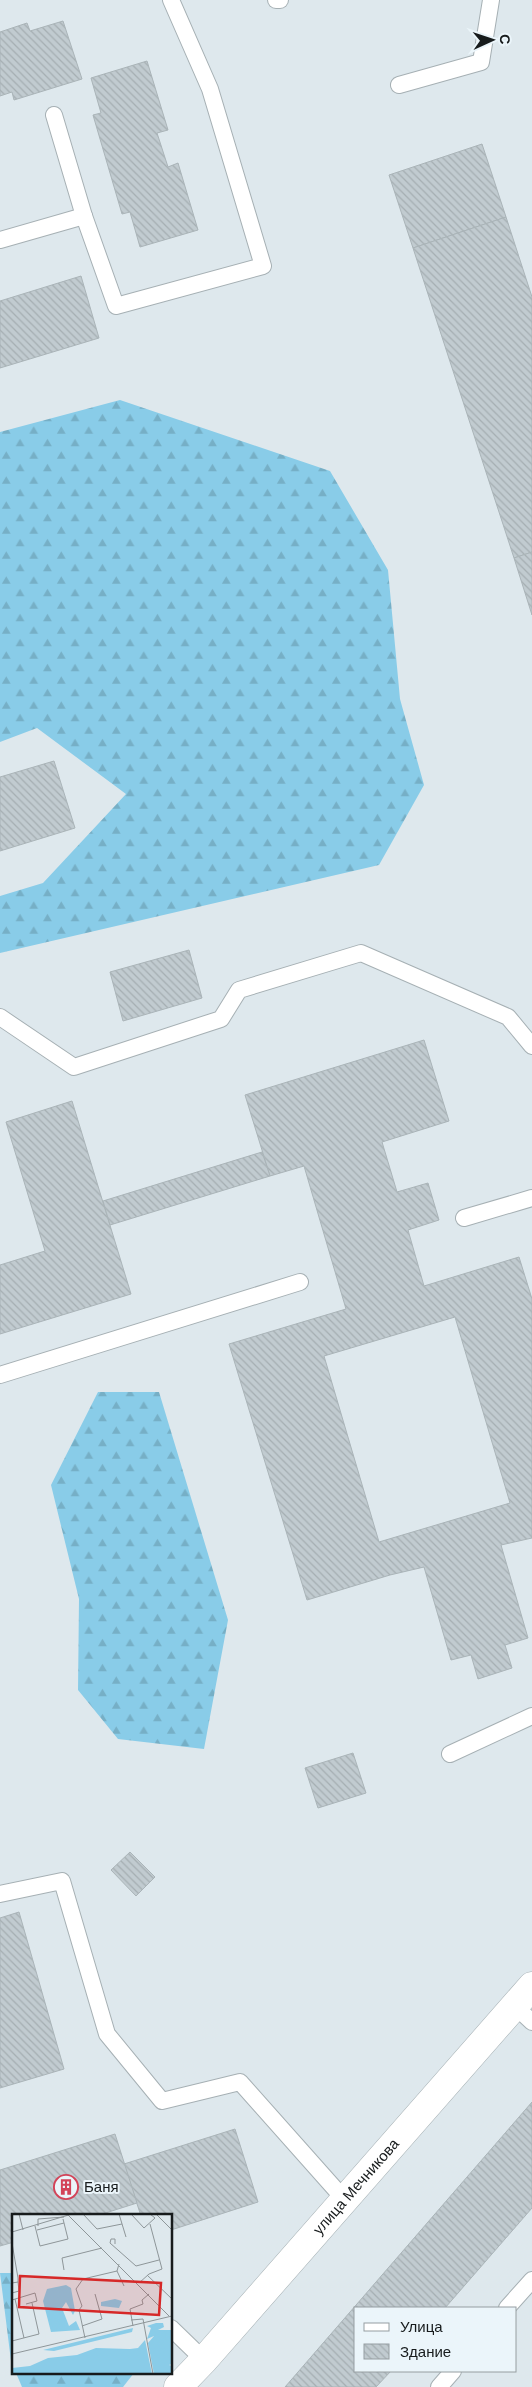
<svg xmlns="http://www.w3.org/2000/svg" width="532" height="2387" font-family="'DM Sans',sans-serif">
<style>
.forest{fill:url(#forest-firs)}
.building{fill:url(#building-back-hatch);stroke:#aab4b8;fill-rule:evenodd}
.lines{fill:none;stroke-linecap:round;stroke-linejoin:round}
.lane-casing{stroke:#a6b0b4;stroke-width:18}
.street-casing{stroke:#a6b0b4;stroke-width:29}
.lane{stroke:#fff;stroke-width:16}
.street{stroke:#fff;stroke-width:28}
.labels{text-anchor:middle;stroke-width:4;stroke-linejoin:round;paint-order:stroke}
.poi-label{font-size:15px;fill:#171b1c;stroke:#ebf5fa;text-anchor:start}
.street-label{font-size:15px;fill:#171b1c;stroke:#ebf5fa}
.inset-road{fill:none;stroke:#8e9699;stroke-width:1}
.view{fill:#d62828;fill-opacity:0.15;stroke:#d62828;stroke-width:2.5}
.inset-edge{fill:none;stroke:#171b1c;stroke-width:2.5}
</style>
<defs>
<pattern id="forest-firs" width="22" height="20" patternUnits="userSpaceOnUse" patternTransform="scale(1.25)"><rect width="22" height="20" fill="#89cce8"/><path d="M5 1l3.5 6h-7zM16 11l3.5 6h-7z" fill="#76afc6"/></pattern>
<pattern id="building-back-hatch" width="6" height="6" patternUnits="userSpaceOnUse" patternTransform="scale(1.25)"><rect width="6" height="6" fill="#c1cbd0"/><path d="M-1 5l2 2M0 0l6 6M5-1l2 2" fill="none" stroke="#a5aeb2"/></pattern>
</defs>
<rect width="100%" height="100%" fill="#dee8ed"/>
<g class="forest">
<path d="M 120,400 L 330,471 L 388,570 L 400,699 L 424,785 L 379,865 L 0,953 L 0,896 L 43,883 L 126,794 L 37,728 L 0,742 L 0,432 Z"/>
<path d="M 98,1392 L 159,1392 L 228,1620 L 204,1749 L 118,1739 L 78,1690 L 79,1599 L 51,1485 Z"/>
<path d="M 0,2273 L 14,2273 L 14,2368 L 11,2361 Z"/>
<path d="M 16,2373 L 134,2373 L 123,2387 L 22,2387 Z"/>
</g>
<g class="building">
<path d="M 63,21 L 82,79 L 14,100 L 12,92 L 0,96 L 0,32 L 27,23 L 30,31 Z"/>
<path d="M 147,61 L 168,130 L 157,133 L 168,167 L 178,163 L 198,230 L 140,247 L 130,212 L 122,214 L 93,115 L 101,113 L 91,78 Z"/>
<path d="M 482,144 L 506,217 L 413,248 L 389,175 Z"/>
<path d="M 506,217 L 532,297 L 532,552 L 514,558 L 413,248 Z"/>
<path d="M 81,276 L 99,338 L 0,368 L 0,301 Z"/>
<path d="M 532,552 L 532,615 L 514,558 Z"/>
<path d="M 54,761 L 75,828 L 0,851 L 0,777 Z"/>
<path d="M 189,950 L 202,998 L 123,1021 L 110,972 Z"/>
<path d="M 424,1040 L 449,1121 L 382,1142 L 397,1192 L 428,1183 L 439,1220 L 408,1230 L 424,1286 L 519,1257 L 532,1299 L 532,1538 L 501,1545 L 528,1638 L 505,1645 L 512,1668 L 478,1679 L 471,1655 L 451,1660 L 424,1567 L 390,1575 L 307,1600 L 229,1344 L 346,1309 L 304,1166 L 270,1176 L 245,1095 ZM 455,1317 L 510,1503 L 379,1542 L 324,1356 Z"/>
<path d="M 72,1101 L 131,1294 L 0,1334 L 0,1265 L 45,1251 L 6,1122 Z"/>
<path d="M 262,1152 L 270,1176 L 110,1225 L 103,1201 Z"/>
<path d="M 353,1753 L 366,1793 L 318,1808 L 305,1768 Z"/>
<path d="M 130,1852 L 155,1877 L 136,1896 L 111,1870 Z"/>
<path d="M 19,1912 L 64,2069 L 0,2088 L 0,1918 Z"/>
<path d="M 532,2102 L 532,2208 L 445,2308 L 356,2308 L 356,2371 L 391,2371 L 376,2387 L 285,2387 Z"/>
<path d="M 235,2129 L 258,2202 L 171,2230 L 171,2216 L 141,2216 L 124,2164 Z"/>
<path d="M 115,2134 L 137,2203 L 96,2216 L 14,2216 L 14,2242 L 0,2246 L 0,2170 Z"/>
</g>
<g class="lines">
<defs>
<g id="lane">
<path d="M 276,0 L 280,0"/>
<path d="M 399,85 L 481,62 L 491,0"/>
<path d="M 54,115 L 84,216 L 116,306 L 263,266 L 210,89 L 171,0"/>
<path d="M 0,240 L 84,216"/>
<path d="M 0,1017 L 74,1067 L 221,1019 L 239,990 L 361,953 L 508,1017 L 532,1046"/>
<path d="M 464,1218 L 532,1198"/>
<path d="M 0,1375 L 300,1282"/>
<path d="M 450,1754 L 532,1716"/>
<path d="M 0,1894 L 62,1881 L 107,2034 L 162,2101 L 240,2082 L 344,2199"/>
<path d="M 515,2006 L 532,2022"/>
<path d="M 507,2308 L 532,2280"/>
<path d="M 171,2328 L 204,2360"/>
<path d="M 439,2387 L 453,2371"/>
</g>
<g id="street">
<path id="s1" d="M 178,2387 L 204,2360 L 532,1986"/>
</g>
</defs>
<use href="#lane" class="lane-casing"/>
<use href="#street" class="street-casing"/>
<use href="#lane" class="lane"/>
<use href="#street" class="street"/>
</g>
<defs>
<symbol id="building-ring" viewBox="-11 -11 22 22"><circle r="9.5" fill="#ebf5fa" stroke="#d34358" stroke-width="1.5"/><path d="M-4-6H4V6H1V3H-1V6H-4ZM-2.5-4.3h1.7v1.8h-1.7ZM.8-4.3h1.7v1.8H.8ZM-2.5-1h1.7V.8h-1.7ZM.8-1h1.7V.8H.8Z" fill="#d34358"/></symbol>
</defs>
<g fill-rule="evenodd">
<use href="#building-ring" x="52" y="2173" width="28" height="28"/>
</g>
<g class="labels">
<g class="poi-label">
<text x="84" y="2192">Баня</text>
</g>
<g class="street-label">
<text dy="5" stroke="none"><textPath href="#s1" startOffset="268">улица Мечникова</textPath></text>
</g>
</g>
<g transform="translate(12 2214)">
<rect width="160" height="160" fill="#dee8ed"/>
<path d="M 54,71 L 59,74 L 63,97 L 61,101 L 54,88 L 50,94 L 57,112 L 64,107 L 68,116 L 39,118 L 31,87 L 35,75 ZM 103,85 L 110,87 L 107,94 L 89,92 L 89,88 ZM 144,109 L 151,109 L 152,113 L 146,116 L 160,116 L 160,150 L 157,151 L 160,152 L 160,160 L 142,160 L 136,129 L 142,122 L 135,125 L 139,114 L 135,112 ZM 121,114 L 120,118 L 42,137 L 31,136 ZM 133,126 L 140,160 L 0,160 L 0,154 L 18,152 L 36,144 L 65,141 L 84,134 L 118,135 L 126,134 Z" fill="#89cce8"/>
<path class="inset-road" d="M 7,0 L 11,16M 55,0 L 157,102M 71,0 L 85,15 L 110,10M 107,0 L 114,23M 119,0 L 132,14 L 143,4 L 138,0M 144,0 L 160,16M 23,12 L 28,32 L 56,25 L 51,5M 26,12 L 26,5 L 52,3M 25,16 L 52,9M 0,18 L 60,0M 0,29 L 6,64 L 6,68 L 0,69M 103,30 L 103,25 L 99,25 L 98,29 L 124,52 L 147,46M 107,50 L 105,57 L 112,72M 52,56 L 50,44 L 90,34M 135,61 L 160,85M 127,69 L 137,60 L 150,55 L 138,10M 0,79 L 7,77 L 6,68M 3,85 L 12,124M 0,86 L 23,79 L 25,87 L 14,90M 119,106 L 131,105 L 141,160M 70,112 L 90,105 L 83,80M 121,112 L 118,95 L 131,90 L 130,86 L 137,80M 73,124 L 67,96 L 70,92 L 64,75 L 71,65 L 105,57M 0,127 L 27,120 L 20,89M 0,140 L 160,102"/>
<path class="view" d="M 8,62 L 149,69 L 147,101 L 7,93 Z"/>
<rect width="160" height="160" class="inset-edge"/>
</g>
<rect x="354" y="2307" width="162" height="65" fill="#ebf5fa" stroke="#969ea1"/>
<rect x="364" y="2323" width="25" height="8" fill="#ffffff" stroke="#969ea1"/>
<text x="400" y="2332" font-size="15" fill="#171b1c">Улица</text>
<rect x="364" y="2344" width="25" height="15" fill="url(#building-back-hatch)" stroke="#969ea1"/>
<text x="400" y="2357" font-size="15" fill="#171b1c">Здание</text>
<g transform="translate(492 40) rotate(87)" stroke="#ebf5fa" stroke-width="4" paint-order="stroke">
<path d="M0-4L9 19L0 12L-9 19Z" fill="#171b1c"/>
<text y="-8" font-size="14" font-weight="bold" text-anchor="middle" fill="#171b1c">С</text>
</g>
</svg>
